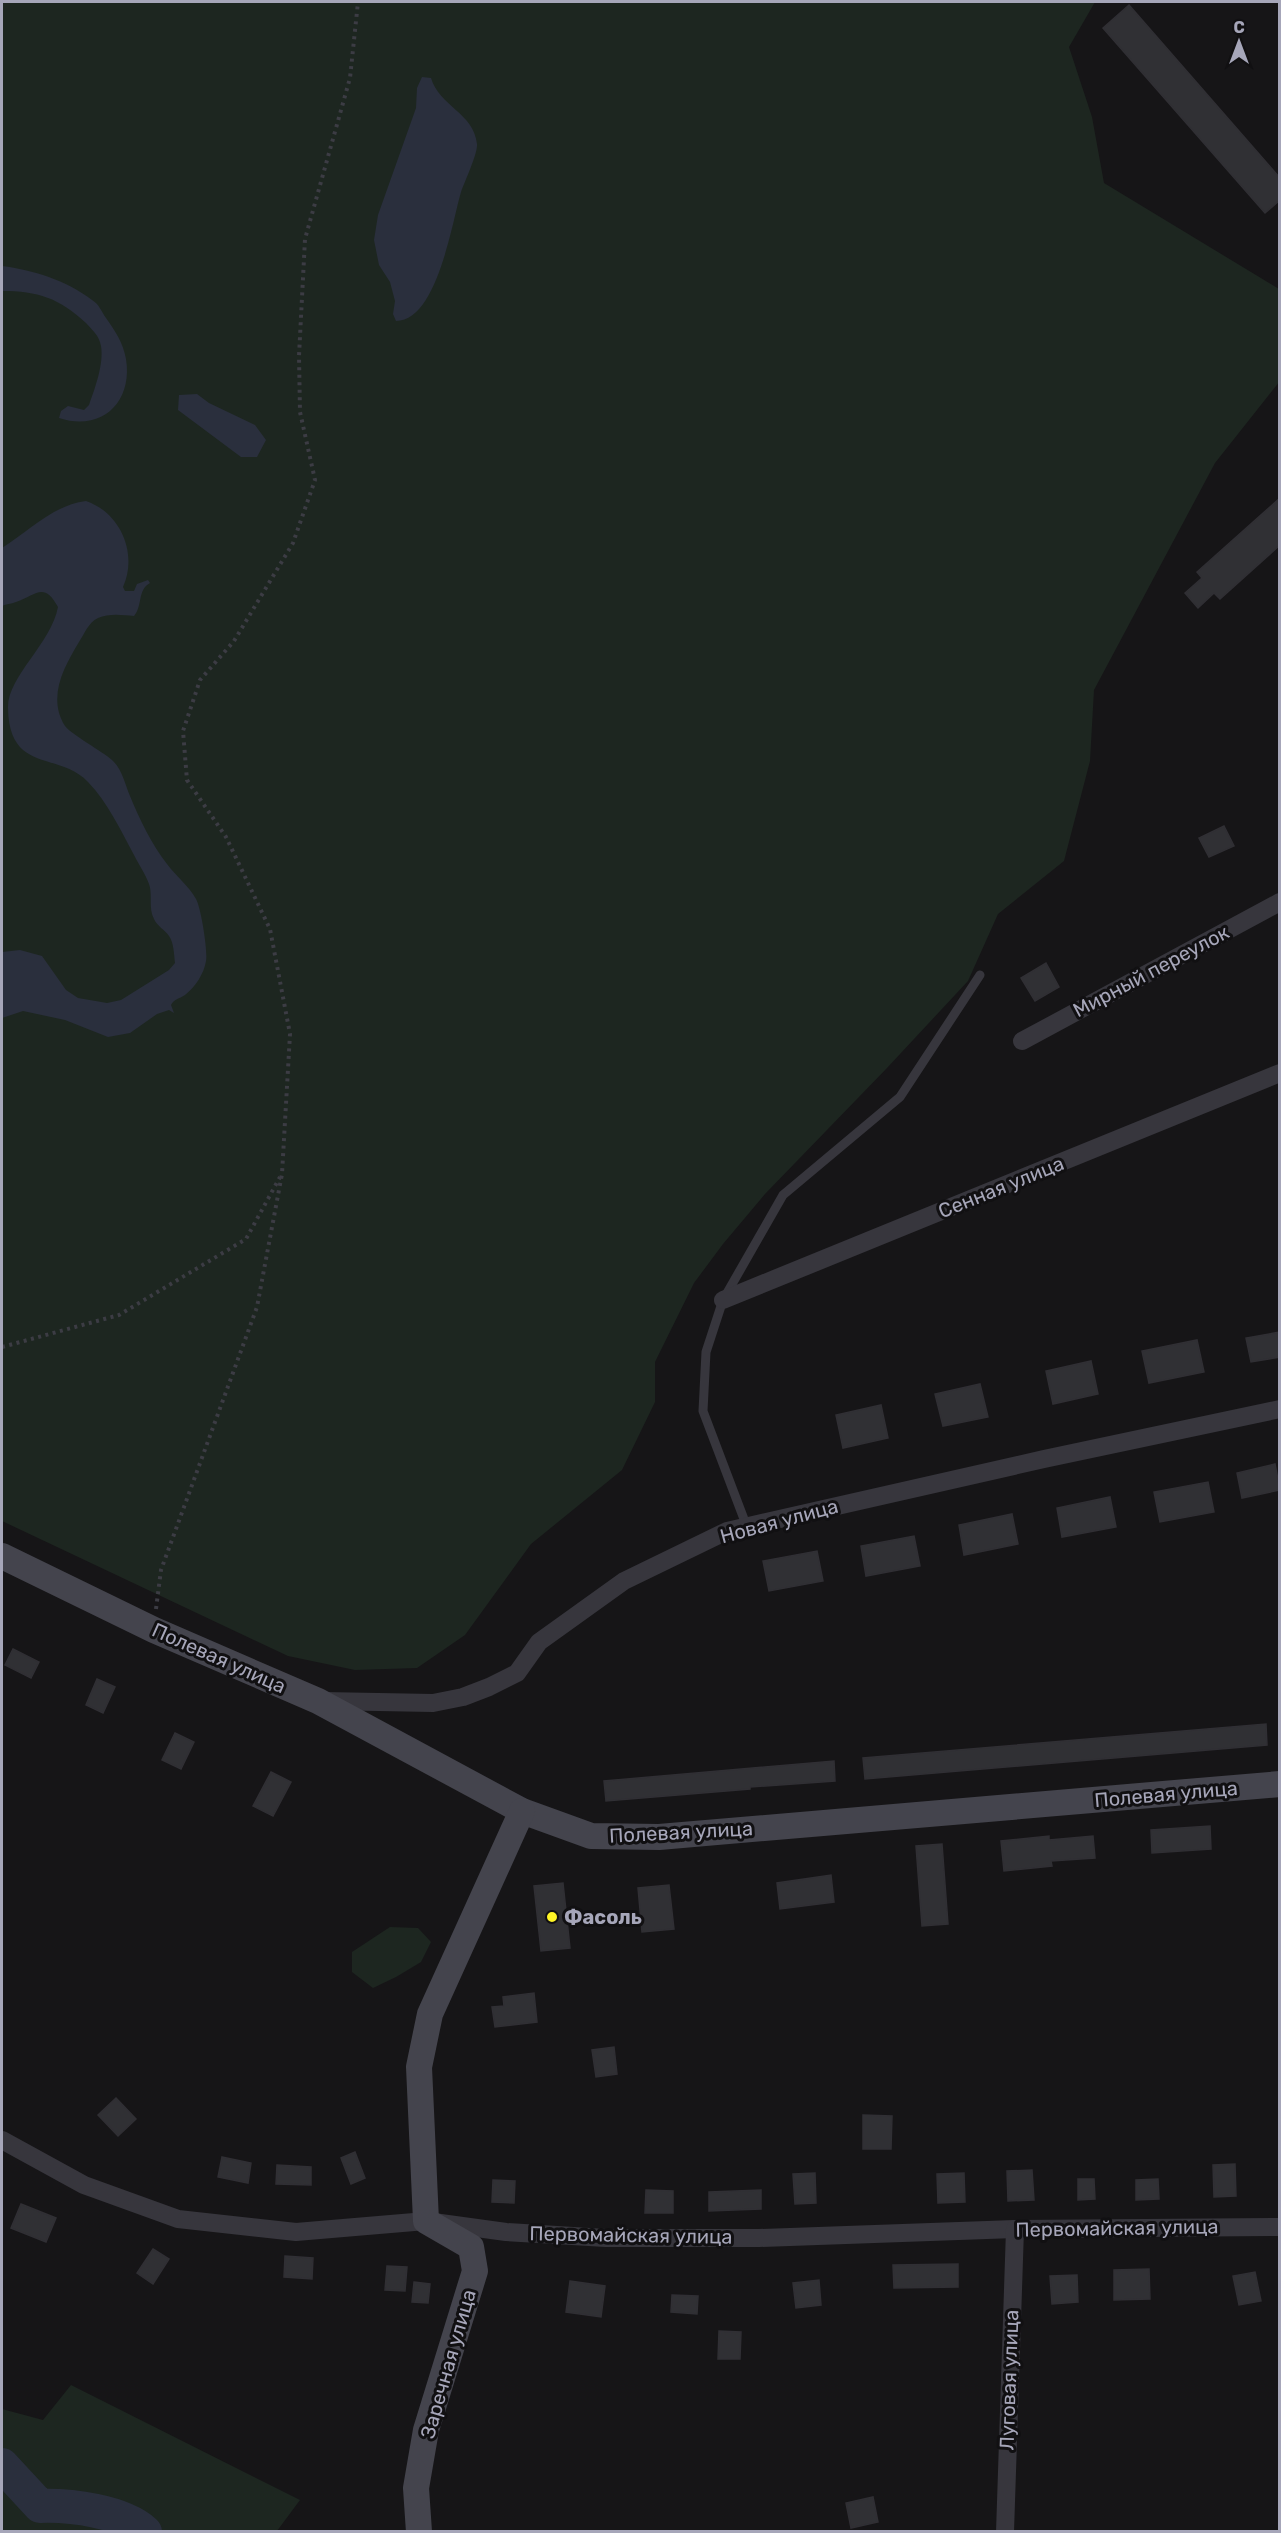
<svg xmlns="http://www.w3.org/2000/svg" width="1281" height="2533" font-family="Rubik,sans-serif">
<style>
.green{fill:#1d2620}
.water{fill:#2a2f3d}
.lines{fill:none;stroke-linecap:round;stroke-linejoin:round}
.river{stroke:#2a2f3d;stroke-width:34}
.building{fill:#303034;stroke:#302f34;stroke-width:1.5}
.path{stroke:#3c3c44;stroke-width:4;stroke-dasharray:3 4.5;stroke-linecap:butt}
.lane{stroke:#37363d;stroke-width:9}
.street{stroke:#37363d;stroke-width:18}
.secondary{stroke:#44444d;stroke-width:26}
.poi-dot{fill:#fff526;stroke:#111012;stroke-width:2}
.labels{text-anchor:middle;stroke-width:6;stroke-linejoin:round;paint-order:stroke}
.street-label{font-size:20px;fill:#a6a6b9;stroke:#111012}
.poi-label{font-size:20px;font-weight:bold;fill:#a6a6b9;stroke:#111012;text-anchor:start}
</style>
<rect width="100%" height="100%" fill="#161517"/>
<g class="green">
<path d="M 2,2 L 1095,2 L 1069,47 L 1092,117 L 1104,183 L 1279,289 L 1280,381 L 1215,463 L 1094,690 L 1090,761 L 1064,861 L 998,914 L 968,981 L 887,1068 L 765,1194 L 723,1244 L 694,1283 L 655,1362 L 655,1402 L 622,1470 L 531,1544 L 465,1635 L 417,1668 L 355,1670 L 288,1656 L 2,1521 Z"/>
<path d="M 390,1927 L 418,1928 L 431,1942 L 421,1962 L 396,1977 L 373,1988 L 352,1972 L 352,1952 Z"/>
<path d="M 71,2385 L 300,2500 L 277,2531 L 2,2531 L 2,2409 L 43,2420 Z"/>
</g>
<g class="water">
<path d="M 422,77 L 431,78 C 439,106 474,113 477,144 C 478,153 465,181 461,192 C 452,223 437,321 396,321 L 393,314 L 395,301 L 390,282 L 379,265 L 374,240 L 378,215 L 416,108 L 417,88 Z"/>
<path d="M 2,266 C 33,270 66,280 92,300 C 99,304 101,311 106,318 C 115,331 123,342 126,359 C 133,402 102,432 59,418 L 61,411 L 68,406 L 84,410 L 89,405 C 95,388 104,364 101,346 C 99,335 93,331 86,323 C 59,298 38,291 2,291 Z"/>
<path d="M 197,394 L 209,403 L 255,425 L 266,440 L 257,457 L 241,457 L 178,410 L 179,395 Z"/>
<path d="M 86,501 C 121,513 138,554 123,587 L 125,591 L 134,591 L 137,584 L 148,580 L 150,583 C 137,590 143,606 134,616 C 123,615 109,613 98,618 C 88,623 85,633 79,642 C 64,667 47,697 65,726 C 72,735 102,751 112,760 C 122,769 125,784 130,796 C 139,818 152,845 167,864 C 176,876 189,886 196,899 C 201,907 208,952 206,961 C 204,974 195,987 185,995 C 179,999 174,999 171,1005 L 174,1013 L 169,1010 L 157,1014 L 130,1033 L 108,1037 L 65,1020 L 23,1011 L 2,1018 L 2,952 L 20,950 L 42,956 L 66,990 L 78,998 L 107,1003 L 121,1000 L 169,970 L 175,963 C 174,955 174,943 169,936 C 165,930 157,926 154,919 C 148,908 153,895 149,884 C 145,873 139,865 134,855 C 120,829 108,803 88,782 C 59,751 9,774 8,708 C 7,677 51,644 58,607 C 44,581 36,595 16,602 C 11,604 6,604 2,606 L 2,548 C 29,531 53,505 86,501 Z"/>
</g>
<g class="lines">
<path class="river" d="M 2,2465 L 40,2506 C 70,2505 122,2511 145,2532"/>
</g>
<g class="building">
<path d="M 1129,5 L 1280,178 L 1280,200 L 1265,213 L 1103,28 Z"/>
<path d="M 1280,498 L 1280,545 L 1220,599 L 1214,593 L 1198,608 L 1185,593 L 1202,578 L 1197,572 Z"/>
<path d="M 1224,826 L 1234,846 L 1209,857 L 1199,838 Z"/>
<path d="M 1046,963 L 1059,987 L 1035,1001 L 1021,978 Z"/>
<path d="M 1280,1332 L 1280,1357 L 1251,1362 L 1246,1338 Z"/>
<path d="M 1197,1340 L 1204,1372 L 1149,1383 L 1142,1351 Z"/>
<path d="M 1091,1361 L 1098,1394 L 1053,1404 L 1046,1371 Z"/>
<path d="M 980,1384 L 988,1417 L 943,1426 L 935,1394 Z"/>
<path d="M 881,1405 L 888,1438 L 843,1448 L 836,1415 Z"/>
<path d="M 1275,1464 L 1280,1490 L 1242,1498 L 1237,1473 Z"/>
<path d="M 1208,1482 L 1214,1512 L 1160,1522 L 1154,1492 Z"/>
<path d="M 1110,1497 L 1116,1527 L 1062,1537 L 1057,1508 Z"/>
<path d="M 1012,1514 L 1018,1544 L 964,1555 L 959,1525 Z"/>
<path d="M 914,1536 L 920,1566 L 866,1576 L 861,1546 Z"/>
<path d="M 817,1551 L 823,1581 L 769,1591 L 763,1561 Z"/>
<path d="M 13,1649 L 39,1662 L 31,1678 L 5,1665 Z"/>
<path d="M 97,1679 L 115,1687 L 103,1713 L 86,1705 Z"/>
<path d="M 1266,1724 L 1267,1745 L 865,1779 L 863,1758 Z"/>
<path d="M 175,1733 L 194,1742 L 181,1769 L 162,1760 Z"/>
<path d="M 834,1761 L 835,1781 L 750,1787 L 750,1789 L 606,1801 L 604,1781 Z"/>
<path d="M 271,1772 L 291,1782 L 273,1816 L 253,1806 Z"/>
<path d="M 1210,1826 L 1211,1849 L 1152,1853 L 1151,1830 Z"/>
<path d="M 1049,1836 L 1049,1840 L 1093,1836 L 1095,1858 L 1051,1861 L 1052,1866 L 1004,1871 L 1001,1841 Z"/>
<path d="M 942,1844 L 948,1924 L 922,1926 L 916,1846 Z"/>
<path d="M 831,1875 L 834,1902 L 780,1909 L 777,1883 Z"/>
<path d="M 563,1883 L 570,1948 L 541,1951 L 534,1886 Z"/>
<path d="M 669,1885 L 674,1929 L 642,1932 L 638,1888 Z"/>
<path d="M 534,1993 L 537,2022 L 495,2027 L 492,2007 L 504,2006 L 503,1997 Z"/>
<path d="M 614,2047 L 617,2074 L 596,2077 L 592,2050 Z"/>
<path d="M 116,2098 L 136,2119 L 118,2136 L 98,2115 Z"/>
<path d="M 863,2115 L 892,2116 L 891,2149 L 863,2149 Z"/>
<path d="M 355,2152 L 365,2178 L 351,2184 L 341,2158 Z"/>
<path d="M 222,2157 L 251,2163 L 248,2183 L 218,2177 Z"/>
<path d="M 1235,2164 L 1236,2196 L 1214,2197 L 1213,2165 Z"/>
<path d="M 277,2165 L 311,2167 L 311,2185 L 276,2184 Z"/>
<path d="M 1032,2170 L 1034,2200 L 1008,2201 L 1007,2171 Z"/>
<path d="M 815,2173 L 816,2203 L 795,2204 L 793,2174 Z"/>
<path d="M 964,2173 L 965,2202 L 938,2203 L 937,2174 Z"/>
<path d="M 1078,2179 L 1094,2179 L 1095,2199 L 1078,2200 Z"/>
<path d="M 1158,2179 L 1159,2199 L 1136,2200 L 1136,2180 Z"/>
<path d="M 493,2180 L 515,2181 L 514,2203 L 492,2202 Z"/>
<path d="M 646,2190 L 673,2191 L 673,2213 L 645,2213 Z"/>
<path d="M 761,2190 L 761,2209 L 709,2211 L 709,2192 Z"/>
<path d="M 21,2204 L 56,2218 L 46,2242 L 11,2228 Z"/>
<path d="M 153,2249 L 169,2259 L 153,2284 L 137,2273 Z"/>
<path d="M 285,2256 L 313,2258 L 312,2279 L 284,2277 Z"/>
<path d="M 958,2264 L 958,2287 L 894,2288 L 893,2265 Z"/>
<path d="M 387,2266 L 407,2267 L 405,2291 L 385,2290 Z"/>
<path d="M 1149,2269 L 1150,2299 L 1114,2300 L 1114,2270 Z"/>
<path d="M 1255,2272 L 1261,2301 L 1239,2305 L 1233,2276 Z"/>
<path d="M 1077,2275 L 1078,2302 L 1052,2304 L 1050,2276 Z"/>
<path d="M 819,2280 L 821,2305 L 796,2308 L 793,2283 Z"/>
<path d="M 570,2281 L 605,2286 L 601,2317 L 566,2312 Z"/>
<path d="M 414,2282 L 430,2284 L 428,2303 L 412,2302 Z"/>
<path d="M 672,2295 L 698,2296 L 697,2314 L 671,2312 Z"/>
<path d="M 719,2331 L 741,2332 L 740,2359 L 718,2359 Z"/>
<path d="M 873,2497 L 878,2522 L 851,2528 L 846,2503 Z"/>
</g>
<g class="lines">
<g class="path">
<path d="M 2,1347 L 119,1315 L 246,1239 L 280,1177"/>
<path d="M 156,1609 L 161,1570 L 257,1307 L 282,1174 L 290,1034 L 270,929 L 226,837 L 187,780 L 183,731 L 200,680 L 234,641 L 293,543 L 315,480 L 300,412 L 299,356 L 305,239 L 350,78 L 358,2"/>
</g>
<path class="lane" d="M 747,1527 L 703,1411 L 706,1352 L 723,1300 L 783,1195 L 900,1097 L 980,975"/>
<g class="street">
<path d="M 1022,1041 L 1280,902"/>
<path d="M 723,1300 L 1280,1073"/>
<path d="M 323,1701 L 433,1703 L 463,1697 L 489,1687 L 517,1673 L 539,1642 L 624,1581 L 727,1531 L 1044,1459 L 1280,1409"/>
<path d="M 2,2140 L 84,2185 L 178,2219 L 296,2232 L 426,2221 L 506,2232 L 606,2238 L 759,2238 L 1015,2229 L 1280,2227"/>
<path d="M 1005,2532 L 1015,2229"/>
</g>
<g class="secondary">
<path d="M 2,1556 L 154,1630 L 318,1701 L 522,1811 L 591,1836 L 659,1837 L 1280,1784"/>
<path d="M 419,2532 L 416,2488 L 426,2430 L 475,2271 L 471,2247 L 426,2221 L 419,2067 L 430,2014 L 522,1811"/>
</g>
</g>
<circle class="poi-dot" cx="552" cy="1917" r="6"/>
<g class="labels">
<g class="street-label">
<text transform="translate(1151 971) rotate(-28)" y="7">Мирный переулок</text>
<text transform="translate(1001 1187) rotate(-22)" y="7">Сенная улица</text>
<text transform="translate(779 1521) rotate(-15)" y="7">Новая улица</text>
<text transform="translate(219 1658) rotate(24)" y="7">Полевая улица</text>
<text transform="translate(1166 1794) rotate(-5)" y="7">Полевая улица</text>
<text transform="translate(681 1832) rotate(-3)" y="7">Полевая улица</text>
<text transform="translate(1117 2228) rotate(-1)" y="7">Первомайская улица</text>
<text transform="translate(631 2235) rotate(1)" y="7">Первомайская улица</text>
<text transform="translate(448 2364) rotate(-74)" y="7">Заречная улица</text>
<text transform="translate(1009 2380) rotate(-88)" y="7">Луговая улица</text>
</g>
<g class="poi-label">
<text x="564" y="1924">Фасоль</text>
</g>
</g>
<rect width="1281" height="2533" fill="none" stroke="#a6a6b9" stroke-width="6"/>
<g transform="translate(1239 42)" stroke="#111012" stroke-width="4.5" paint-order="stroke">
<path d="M0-4.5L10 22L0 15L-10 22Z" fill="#a6a6b9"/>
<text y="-9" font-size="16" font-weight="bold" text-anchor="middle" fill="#a6a6b9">С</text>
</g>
</svg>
